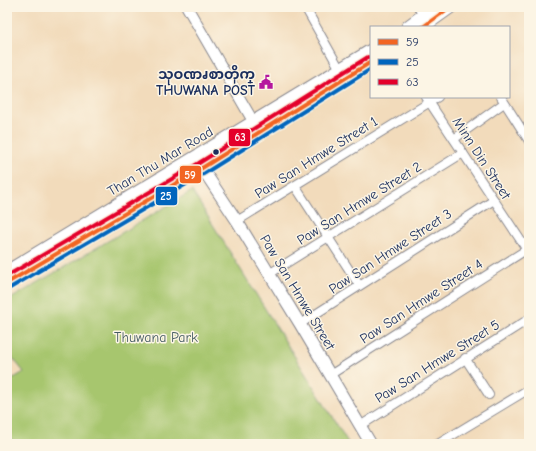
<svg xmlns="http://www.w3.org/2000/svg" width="536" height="451" font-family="'Comic Neue','Noto Sans Myanmar',sans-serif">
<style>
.green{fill:#a7c66e;stroke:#617a66}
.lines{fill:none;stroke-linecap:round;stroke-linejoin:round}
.minor-casing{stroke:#86858c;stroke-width:10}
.tertiary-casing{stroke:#86858c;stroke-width:12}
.secondary-casing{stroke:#86858c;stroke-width:13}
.primary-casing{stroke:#86858c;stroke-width:15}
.minor{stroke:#fff;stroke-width:8}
.tertiary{stroke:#fff;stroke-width:10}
.secondary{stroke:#fff;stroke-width:11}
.primary{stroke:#fff;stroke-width:13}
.bus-1-casing{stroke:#fcf5e5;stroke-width:7}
.bus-2-casing{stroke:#fcf5e5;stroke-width:7}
.bus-3-casing{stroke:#fcf5e5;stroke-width:7}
.bus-1{stroke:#f26522;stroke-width:4}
.bus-2{stroke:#0065bd;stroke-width:4}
.bus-3{stroke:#e4002b;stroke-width:4}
.bus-dot{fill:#1b2f5e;stroke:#fcf5e5;stroke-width:1.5}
.labels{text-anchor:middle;stroke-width:3;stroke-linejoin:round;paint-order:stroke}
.poi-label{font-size:14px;font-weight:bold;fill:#1b2f5e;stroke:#fcf5e5;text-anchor:end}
.street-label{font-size:14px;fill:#1b2f5e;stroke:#fcf5e5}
.park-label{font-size:14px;fill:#455c63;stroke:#fcf5e5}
.line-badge{stroke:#fcf5e5;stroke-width:1.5}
.badge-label{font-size:11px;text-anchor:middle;font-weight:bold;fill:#fff}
</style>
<rect width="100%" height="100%" fill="#fcf5e5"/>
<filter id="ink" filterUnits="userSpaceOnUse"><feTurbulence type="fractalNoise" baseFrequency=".025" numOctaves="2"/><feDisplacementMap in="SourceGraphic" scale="8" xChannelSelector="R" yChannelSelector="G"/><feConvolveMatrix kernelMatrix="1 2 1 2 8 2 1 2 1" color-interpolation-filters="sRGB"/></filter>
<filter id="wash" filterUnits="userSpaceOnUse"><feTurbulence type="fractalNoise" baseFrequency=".012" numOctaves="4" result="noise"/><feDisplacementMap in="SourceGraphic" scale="16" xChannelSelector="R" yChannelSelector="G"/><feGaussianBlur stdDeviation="0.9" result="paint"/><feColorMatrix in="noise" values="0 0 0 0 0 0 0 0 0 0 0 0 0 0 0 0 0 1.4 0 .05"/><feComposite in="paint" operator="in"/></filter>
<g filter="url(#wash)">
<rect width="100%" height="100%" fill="#f2dbbb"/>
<path class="green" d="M 192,191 L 349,444 L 16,444 L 7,434 L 7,382 L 24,372 L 7,351 L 7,301 Z"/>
</g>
<g filter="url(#ink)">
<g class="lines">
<defs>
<g id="minor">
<path d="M 305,7 L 342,73"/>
<path d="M 418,7 L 425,19"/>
<path d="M 7,8 L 8,7"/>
<path d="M 426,97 L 529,253"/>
<path d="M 501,97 L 529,141"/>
<path d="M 454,139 L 504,103"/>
<path d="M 295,186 L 359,285"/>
<path d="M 237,221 L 438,97"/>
<path d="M 269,274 L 463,153"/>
<path d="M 300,324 L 494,200"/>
<path d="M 465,358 L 489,395"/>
<path d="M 330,375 L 529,248"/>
<path d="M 360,426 L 529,319"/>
<path d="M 438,444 L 529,389"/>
</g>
<path id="tertiary" d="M 187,7 L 257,128"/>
<path id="secondary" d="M 198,162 L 237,221 L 300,324 L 371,444"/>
<g id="primary">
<path d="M 429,22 L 450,7"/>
<path d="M 408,27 L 435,7"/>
<path d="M 7,272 L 371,51"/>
<path d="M 7,283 L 202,168 L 371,62"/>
</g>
</defs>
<use href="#minor" class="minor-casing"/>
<use href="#tertiary" class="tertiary-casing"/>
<use href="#secondary" class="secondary-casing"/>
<use href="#primary" class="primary-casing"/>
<use href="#minor" class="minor"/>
<use href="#tertiary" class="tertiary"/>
<use href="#secondary" class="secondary"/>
<use href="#primary" class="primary"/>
<defs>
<g id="bus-1">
<path d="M 423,27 L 450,7"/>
<path d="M 7,283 L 202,168 L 371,62"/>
</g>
<path id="bus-2" d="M 10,288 L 205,173 L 371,69"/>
<path id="bus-3" d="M 7,276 L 199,163 L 368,57"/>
</defs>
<use href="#bus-1" class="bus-1-casing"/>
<use href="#bus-2" class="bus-2-casing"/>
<use href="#bus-3" class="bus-3-casing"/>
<use href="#bus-1" class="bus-1"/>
<use href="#bus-2" class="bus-2"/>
<use href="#bus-3" class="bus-3"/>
</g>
</g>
<defs>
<symbol id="civic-bare" viewBox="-9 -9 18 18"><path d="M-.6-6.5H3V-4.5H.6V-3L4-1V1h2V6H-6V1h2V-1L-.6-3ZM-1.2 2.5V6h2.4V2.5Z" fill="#b5179e" stroke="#fcf5e5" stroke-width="2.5" paint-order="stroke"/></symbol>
</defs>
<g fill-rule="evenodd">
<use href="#civic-bare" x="256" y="72" width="20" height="20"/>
</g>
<circle class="bus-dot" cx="216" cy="152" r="3.5"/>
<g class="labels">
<g class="poi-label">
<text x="255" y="79">သုဝဏၧစာတိုက္<tspan x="255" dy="16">THUWANA POST</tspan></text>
</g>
<g class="street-label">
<text transform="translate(316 157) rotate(-32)" y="5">Paw San Hmwe Street 1</text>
<text transform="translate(482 158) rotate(57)" y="5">Minn Din Street</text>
<text transform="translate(160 161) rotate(-31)" y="5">Than Thu Mar Road</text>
<text transform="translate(359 203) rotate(-32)" y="5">Paw San Hmwe Street 2</text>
<text transform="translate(390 251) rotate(-33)" y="5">Paw San Hmwe Street 3</text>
<text transform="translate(298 292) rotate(59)" y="5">Paw San Hmwe Street</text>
<text transform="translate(421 301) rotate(-33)" y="5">Paw San Hmwe Street 4</text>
<text transform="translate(437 361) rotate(-32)" y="5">Paw San Hmwe Street 5</text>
</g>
<g class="park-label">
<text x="156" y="342">Thuwana Park</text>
</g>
</g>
<g class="line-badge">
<rect x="228" y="128" width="23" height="19" rx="4" fill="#e4002b"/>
<rect x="179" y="165" width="23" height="19" rx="4" fill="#f26522"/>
<rect x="155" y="186" width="23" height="20" rx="4" fill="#0065bd"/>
</g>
<g class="badge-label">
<text x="240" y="141">63</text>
<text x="190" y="179">59</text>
<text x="166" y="200">25</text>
</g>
<rect width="536" height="451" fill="none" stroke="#fcf5e5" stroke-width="24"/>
<rect x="370" y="26" width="140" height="72" fill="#fcf5e5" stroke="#a2a6af"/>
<rect x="378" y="39" width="20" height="6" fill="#f26522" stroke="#a2a6af"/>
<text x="406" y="46" font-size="12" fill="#1b2f5e">59</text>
<rect x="378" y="59" width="20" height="6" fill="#0065bd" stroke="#a2a6af"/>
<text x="406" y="66" font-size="12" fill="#1b2f5e">25</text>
<rect x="378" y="79" width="20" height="6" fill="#e4002b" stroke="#a2a6af"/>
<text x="406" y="86" font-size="12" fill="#1b2f5e">63</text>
</svg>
